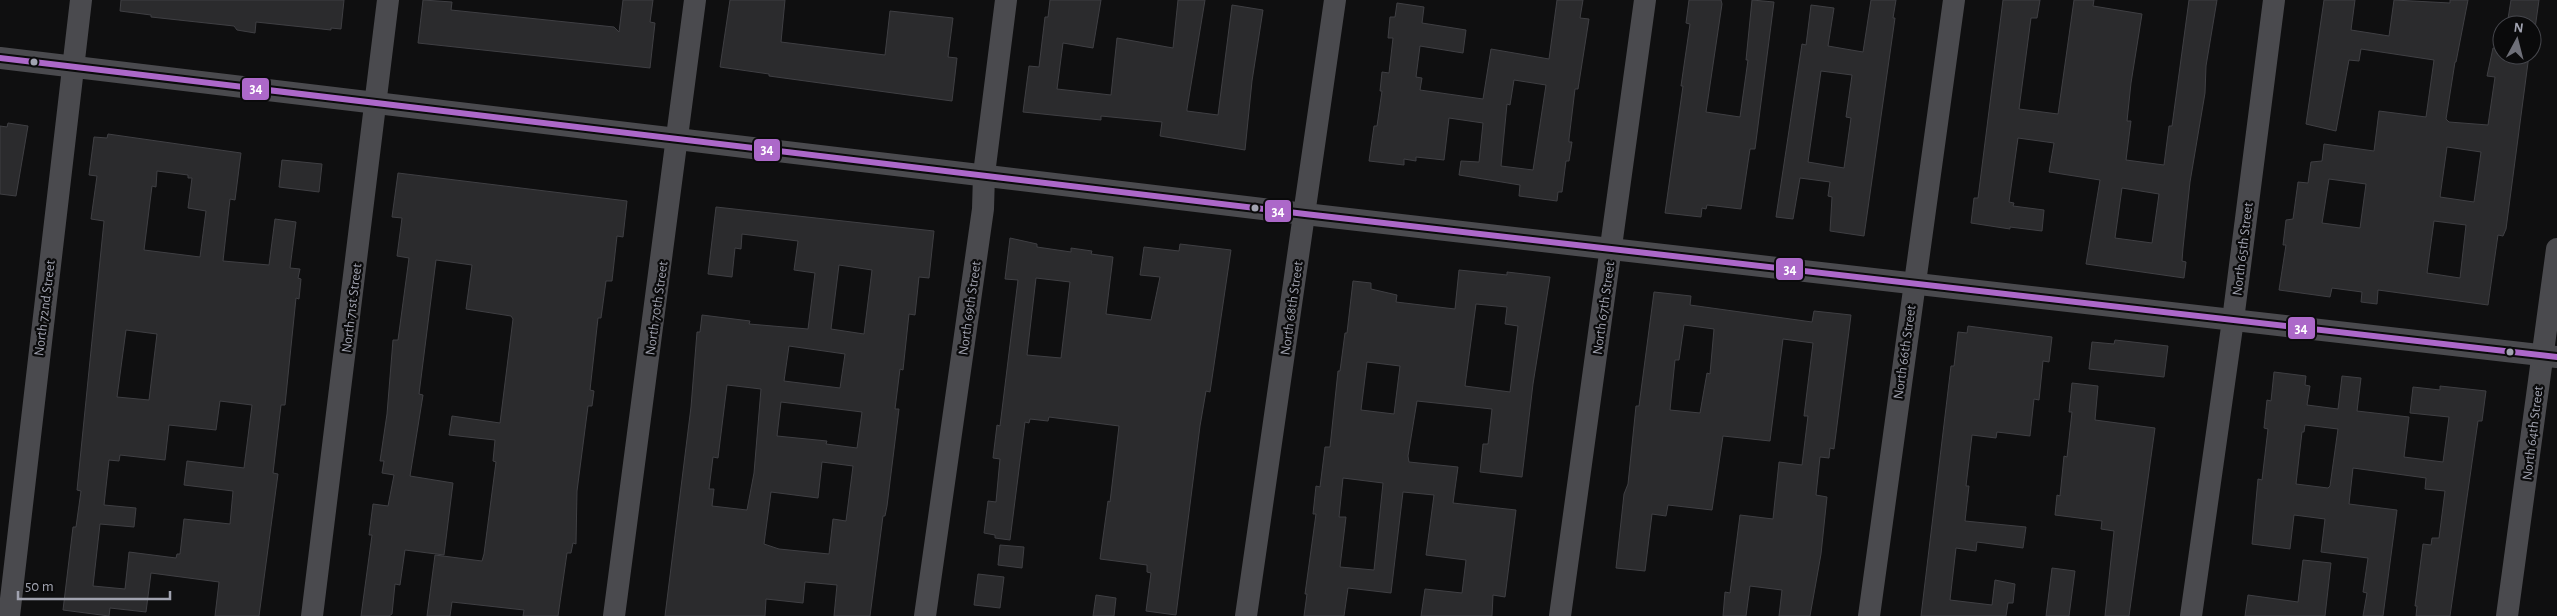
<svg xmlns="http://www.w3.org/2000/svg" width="2557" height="616" font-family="'Alegreya Sans',sans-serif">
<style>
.building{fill:#2b2b2d;stroke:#3f3f43;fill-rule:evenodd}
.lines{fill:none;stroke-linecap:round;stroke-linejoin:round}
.minor{stroke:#4a4a4e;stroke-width:22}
.bus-1-casing{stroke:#0a0a0b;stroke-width:10}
.bus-1{stroke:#ac68c9;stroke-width:6}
.bus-dot{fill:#a1a3b0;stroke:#0a0a0b;stroke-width:2}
.labels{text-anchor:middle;stroke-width:4.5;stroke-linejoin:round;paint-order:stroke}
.street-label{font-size:14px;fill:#a1a3b0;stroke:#0a0a0b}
.line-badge{stroke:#0a0a0b;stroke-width:2}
.badge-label{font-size:14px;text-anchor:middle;font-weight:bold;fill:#fff}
</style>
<rect width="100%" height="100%" fill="#0f0f10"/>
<g class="building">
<path d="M 121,0 L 344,0 L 341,29 L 331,28 L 331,30 L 256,22 L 255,33 L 237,30 L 234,26 L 151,17 L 151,15 L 120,11 Z"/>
<path d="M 423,0 L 452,2 L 451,10 L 614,27 L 619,32 L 623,0 L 653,0 L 650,22 L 655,23 L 650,68 L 418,43 Z"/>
<path d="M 730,0 L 785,0 L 781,42 L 885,55 L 890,11 L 953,18 L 948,57 L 957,58 L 952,101 L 769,76 L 769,74 L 720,67 Z"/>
<path d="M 1050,0 L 1101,0 L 1093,48 L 1063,43 L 1057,89 L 1111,95 L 1117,38 L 1173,48 L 1178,0 L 1205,0 L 1187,109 L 1187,111 L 1218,115 L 1232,5 L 1263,10 L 1252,81 L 1245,150 L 1160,136 L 1162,122 L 1101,116 L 1101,120 L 1023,112 L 1029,66 L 1039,67 L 1045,17 L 1048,17 Z"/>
<path d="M 1557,0 L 1583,0 L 1580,18 L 1589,19 L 1578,89 L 1575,89 L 1569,139 L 1569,142 L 1572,142 L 1569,161 L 1566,161 L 1562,192 L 1558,192 L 1557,201 L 1519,196 L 1520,185 L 1459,175 L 1461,161 L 1479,162 L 1483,123 L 1449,118 L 1444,160 L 1416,157 L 1416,161 L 1404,159 L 1404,165 L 1369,161 L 1374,126 L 1377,126 L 1382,91 L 1380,91 L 1382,72 L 1389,73 L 1393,38 L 1388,38 L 1390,17 L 1395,17 L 1397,3 L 1424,7 L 1422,23 L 1466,30 L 1463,53 L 1420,46 L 1416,77 L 1422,78 L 1420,90 L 1483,99 L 1491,49 L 1549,59 ZM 1514,80 L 1546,85 L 1533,170 L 1501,166 L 1507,104 L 1510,105 Z"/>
<path d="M 1689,0 L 1721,0 L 1722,4 L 1706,112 L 1740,117 L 1748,60 L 1746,60 L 1752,0 L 1774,2 L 1755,149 L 1750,149 L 1741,209 L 1707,205 L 1706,209 L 1702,208 L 1701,217 L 1665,213 L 1683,86 L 1681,86 L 1690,24 L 1686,23 Z"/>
<path d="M 1871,0 L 1896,0 L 1893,18 L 1895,18 L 1864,236 L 1830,231 L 1832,197 L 1828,196 L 1830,182 L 1800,178 L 1793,219 L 1776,217 L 1802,44 L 1806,45 L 1811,5 L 1834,8 L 1828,46 L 1863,52 ZM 1821,71 L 1852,75 L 1846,117 L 1851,118 L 1844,168 L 1808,162 Z"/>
<path d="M 2003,0 L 2040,0 L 2037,18 L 2031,18 L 2019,109 L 2058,114 L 2074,0 L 2094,0 L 2093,6 L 2142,14 L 2131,83 L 2127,121 L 2131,121 L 2126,160 L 2164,165 L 2169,126 L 2172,126 L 2189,0 L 2217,0 L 2206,66 L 2205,93 L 2190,182 L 2183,248 L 2182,261 L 2186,262 L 2184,278 L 2086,264 L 2100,180 L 2049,172 L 2054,143 L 2018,138 L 2009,202 L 2014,203 L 2013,206 L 2044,210 L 2042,231 L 2010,227 L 2010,229 L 1971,223 L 1974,198 L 1978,198 ZM 2122,188 L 2159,194 L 2152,243 L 2115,238 Z"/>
<path d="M 2324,0 L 2355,0 L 2351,30 L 2389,36 L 2394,0 L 2450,3 L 2450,0 L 2468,0 L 2456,62 L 2455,62 L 2446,119 L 2449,122 L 2488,125 L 2495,77 L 2487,76 L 2493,48 L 2502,49 L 2502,55 L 2529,55 L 2506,229 L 2503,236 L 2498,235 L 2488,305 L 2378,290 L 2377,304 L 2361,302 L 2362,292 L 2332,288 L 2330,297 L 2279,290 L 2286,245 L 2283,245 L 2286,220 L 2293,219 L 2298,182 L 2308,183 L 2311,162 L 2322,161 L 2324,144 L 2374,151 L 2379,111 L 2426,117 L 2434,60 L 2361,49 L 2359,61 L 2349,60 L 2336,131 L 2306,124 ZM 2447,147 L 2481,152 L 2474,202 L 2440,197 ZM 2329,179 L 2366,184 L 2360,228 L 2322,223 ZM 2434,221 L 2466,225 L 2460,278 L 2427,273 Z"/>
<path d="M 2511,0 L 2539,0 L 2533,43 L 2532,25 L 2507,25 Z"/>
<path d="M 8,123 L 28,126 L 16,196 L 0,194 L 0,126 L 7,127 Z"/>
<path d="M 108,134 L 241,153 L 235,200 L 230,199 L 223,261 L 269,265 L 275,219 L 296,222 L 290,268 L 300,269 L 298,278 L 301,279 L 299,299 L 296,298 L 285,405 L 281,405 L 273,473 L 278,474 L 259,616 L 215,616 L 219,582 L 151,573 L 146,612 L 110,608 L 109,616 L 63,610 L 73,527 L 76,527 L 81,491 L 77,490 L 104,221 L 91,219 L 97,176 L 89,175 L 94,137 L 107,138 ZM 157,171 L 188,175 L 188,178 L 192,178 L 188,208 L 206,211 L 200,257 L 144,250 L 152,186 L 156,187 ZM 126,330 L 157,334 L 149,400 L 117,397 ZM 220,401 L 252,405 L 244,468 L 187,461 L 184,485 L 233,491 L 230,524 L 184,519 L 180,554 L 177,554 L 176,558 L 129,552 L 125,589 L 93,586 L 100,524 L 134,527 L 136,508 L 104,505 L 109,460 L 119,461 L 120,455 L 165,460 L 169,425 L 216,430 Z"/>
<path d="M 282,160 L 322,164 L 319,192 L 279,187 Z"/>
<path d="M 398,173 L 627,201 L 623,237 L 617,236 L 612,281 L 606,281 L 601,318 L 598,318 L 590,390 L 594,391 L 592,406 L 588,406 L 577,491 L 576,544 L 573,543 L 571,553 L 567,553 L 558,616 L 523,616 L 524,610 L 452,602 L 450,616 L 427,616 L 435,555 L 482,561 L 484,554 L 496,462 L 493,461 L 495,440 L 449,435 L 452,416 L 500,423 L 513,319 L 511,316 L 466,309 L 472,265 L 436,260 L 419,394 L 423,395 L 410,476 L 453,483 L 444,555 L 405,550 L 400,585 L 395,584 L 392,614 L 389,616 L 361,616 L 372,535 L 369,535 L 373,504 L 388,506 L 394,475 L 382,473 L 384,461 L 380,461 L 387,414 L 393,340 L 398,340 L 409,258 L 397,256 L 402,218 L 392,217 Z"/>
<path d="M 716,207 L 934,231 L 929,278 L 919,277 L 915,315 L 909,314 L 903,370 L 900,369 L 895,409 L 899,409 L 887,506 L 885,516 L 883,516 L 870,616 L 834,616 L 837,585 L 805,582 L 803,603 L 766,599 L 765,616 L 665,616 L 691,407 L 697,332 L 700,332 L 702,315 L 750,321 L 749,324 L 808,329 L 815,273 L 794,270 L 798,241 L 742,234 L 741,249 L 735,248 L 732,277 L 708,274 ZM 839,265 L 872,270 L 864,334 L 831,329 ZM 789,346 L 845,354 L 840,388 L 784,381 ZM 727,385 L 761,389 L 754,473 L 747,510 L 712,506 L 714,489 L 709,489 L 713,457 L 718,458 ZM 781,402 L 862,412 L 857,448 L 826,444 L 827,441 L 777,436 ZM 822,462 L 853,466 L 846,521 L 833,519 L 829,554 L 779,549 L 764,544 L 771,492 L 818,498 Z"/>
<path d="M 1010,238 L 1037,244 L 1037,247 L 1071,252 L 1071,248 L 1092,251 L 1091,254 L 1113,257 L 1106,314 L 1151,320 L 1160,277 L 1140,275 L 1144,247 L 1179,251 L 1180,244 L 1231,250 L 1210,392 L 1206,391 L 1200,426 L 1176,615 L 1146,611 L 1151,573 L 1147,572 L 1147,565 L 1100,559 L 1108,501 L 1110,502 L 1119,426 L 1049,417 L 1048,421 L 1030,419 L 1029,423 L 1025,422 L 1010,540 L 995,538 L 995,535 L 984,533 L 988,501 L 996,502 L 1000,459 L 993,458 L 997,425 L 1000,426 L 1018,280 L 1005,279 ZM 1036,278 L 1070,282 L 1061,358 L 1027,355 Z"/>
<path d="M 1459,270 L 1507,275 L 1507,272 L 1550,277 L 1533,384 L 1522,477 L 1480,472 L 1483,444 L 1488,444 L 1492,409 L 1417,401 L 1408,456 L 1409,462 L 1458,467 L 1453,503 L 1516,510 L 1505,597 L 1493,595 L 1492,616 L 1421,616 L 1425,589 L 1462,593 L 1466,560 L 1426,555 L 1434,495 L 1403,492 L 1391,593 L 1348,588 L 1344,616 L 1304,616 L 1307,594 L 1305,594 L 1316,514 L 1313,514 L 1316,486 L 1320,487 L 1325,447 L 1330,447 L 1338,371 L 1340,371 L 1345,333 L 1347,333 L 1353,281 L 1371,283 L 1371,289 L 1397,295 L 1396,302 L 1455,309 ZM 1476,304 L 1507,307 L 1505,324 L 1518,326 L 1510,392 L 1465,386 ZM 1367,362 L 1400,366 L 1394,414 L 1361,410 ZM 1343,478 L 1383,483 L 1374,570 L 1340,567 L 1346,517 L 1339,517 Z"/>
<path d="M 1654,292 L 1691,296 L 1690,305 L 1812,322 L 1814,311 L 1851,315 L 1834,449 L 1830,448 L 1829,458 L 1820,457 L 1816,495 L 1827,497 L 1821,554 L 1810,616 L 1779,616 L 1782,590 L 1750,586 L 1746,616 L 1723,616 L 1725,592 L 1730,593 L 1740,515 L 1773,519 L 1779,462 L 1802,465 L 1808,416 L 1804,416 L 1813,343 L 1783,339 L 1770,441 L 1723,436 L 1712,510 L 1668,505 L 1666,516 L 1652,514 L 1645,571 L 1616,568 L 1624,494 L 1628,484 L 1636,406 L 1639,406 ZM 1684,325 L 1714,329 L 1710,374 L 1707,373 L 1700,413 L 1670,410 L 1675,360 L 1679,360 Z"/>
<path d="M 1968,326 L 2052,337 L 2049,362 L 2043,361 L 2039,400 L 2034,399 L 2030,436 L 1997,432 L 1996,438 L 1972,435 L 1966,486 L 1969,486 L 1965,521 L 2026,527 L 2023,548 L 1977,542 L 1976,551 L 1956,548 L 1950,600 L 1992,605 L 1995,580 L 2015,584 L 2013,603 L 2008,603 L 2006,616 L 1921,616 L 1951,366 L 1954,366 L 1958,332 L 1967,333 Z"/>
<path d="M 2115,340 L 2168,346 L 2164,377 L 2089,369 L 2092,342 L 2114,344 Z"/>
<path d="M 2274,372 L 2306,376 L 2305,385 L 2310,386 L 2307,405 L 2338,409 L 2342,376 L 2361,378 L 2357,411 L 2409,417 L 2404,457 L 2443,462 L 2449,417 L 2410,413 L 2413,387 L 2440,390 L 2440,386 L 2486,391 L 2482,421 L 2478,421 L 2450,616 L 2416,616 L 2417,606 L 2415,606 L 2423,544 L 2431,545 L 2432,538 L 2439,538 L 2445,491 L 2425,489 L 2426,478 L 2353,468 L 2349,504 L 2397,510 L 2383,616 L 2363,616 L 2367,593 L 2363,592 L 2368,558 L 2321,552 L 2325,519 L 2294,515 L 2290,549 L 2252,544 L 2258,479 L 2262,480 L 2268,429 L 2264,428 L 2267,400 L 2271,401 ZM 2305,425 L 2338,429 L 2330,486 L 2328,488 L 2296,484 L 2302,432 L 2304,432 Z"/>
<path d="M 2072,383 L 2098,386 L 2095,420 L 2155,428 L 2129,616 L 2105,616 L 2114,531 L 2101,529 L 2102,521 L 2055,515 L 2057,495 L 2060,496 L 2064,456 L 2067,457 L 2072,412 L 2069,412 Z"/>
<path d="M 1000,545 L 1024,547 L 1022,568 L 998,565 Z"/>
<path d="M 2303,560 L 2331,563 L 2325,616 L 2245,616 L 2248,595 L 2298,602 Z"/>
<path d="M 2052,568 L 2075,571 L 2069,616 L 2046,616 Z"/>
<path d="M 978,574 L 1004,577 L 1000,608 L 974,605 Z"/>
<path d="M 1096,595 L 1116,598 L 1114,616 L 1093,616 Z"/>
</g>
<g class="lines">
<g class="minor">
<path d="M 0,58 L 1305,214 L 2557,357"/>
<path d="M 9,616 L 81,0"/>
<path d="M 312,616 L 388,0"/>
<path d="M 614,616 L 695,0"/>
<path d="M 925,616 L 983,209 L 984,174 L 1006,0"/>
<path d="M 1246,616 L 1335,0"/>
<path d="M 1560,616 L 1645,0"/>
<path d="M 1869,616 L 1954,0"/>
<path d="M 2191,616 L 2233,320 L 2274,0"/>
<path d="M 2507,616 L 2557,249"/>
</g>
<defs>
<path id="bus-1" d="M 0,58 L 1305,214 L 2557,357"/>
</defs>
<use href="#bus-1" class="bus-1-casing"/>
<use href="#bus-1" class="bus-1"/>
</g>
<g class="bus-dot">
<circle cx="34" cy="62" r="4.5"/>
<circle cx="1255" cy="208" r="4.5"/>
<circle cx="2510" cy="352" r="4.5"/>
</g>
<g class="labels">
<g class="street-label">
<text transform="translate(2242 249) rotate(-83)" y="5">North 65th Street</text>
<text transform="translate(44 308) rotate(-83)" y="5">North 72nd Street</text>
<text transform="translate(351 308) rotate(-83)" y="5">North 71st Street</text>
<text transform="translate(656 308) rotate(-82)" y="5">North 70th Street</text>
<text transform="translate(969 308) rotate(-82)" y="5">North 69th Street</text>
<text transform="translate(1291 308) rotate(-82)" y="5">North 68th Street</text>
<text transform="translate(1603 308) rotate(-82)" y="5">North 67th Street</text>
<text transform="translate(1904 352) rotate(-82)" y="5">North 66th Street</text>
<text transform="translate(2532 433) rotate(-83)" y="5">North 64th Street</text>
</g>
</g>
<g class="line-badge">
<rect x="241" y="77" width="29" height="24" rx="5" fill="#ac68c9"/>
<rect x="753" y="138" width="28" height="24" rx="5" fill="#ac68c9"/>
<rect x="1264" y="199" width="28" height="24" rx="5" fill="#ac68c9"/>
<rect x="1775" y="257" width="29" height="24" rx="5" fill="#ac68c9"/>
<rect x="2287" y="316" width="29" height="24" rx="5" fill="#ac68c9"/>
</g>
<g class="badge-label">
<text x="256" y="93">34</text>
<text x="767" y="154">34</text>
<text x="1278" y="216">34</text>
<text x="1790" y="274">34</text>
<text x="2301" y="333">34</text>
</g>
<g transform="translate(2517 40) rotate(7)"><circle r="24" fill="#0a0a0b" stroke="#46474d"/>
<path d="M0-4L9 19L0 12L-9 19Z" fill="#6e6f78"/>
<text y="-8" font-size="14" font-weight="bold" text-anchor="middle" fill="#a1a3b0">N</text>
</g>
<path d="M18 591v8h152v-8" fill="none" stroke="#a1a3b0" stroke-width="2.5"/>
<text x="25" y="591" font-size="15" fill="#a1a3b0" stroke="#0a0a0b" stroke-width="4" paint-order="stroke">50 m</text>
</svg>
